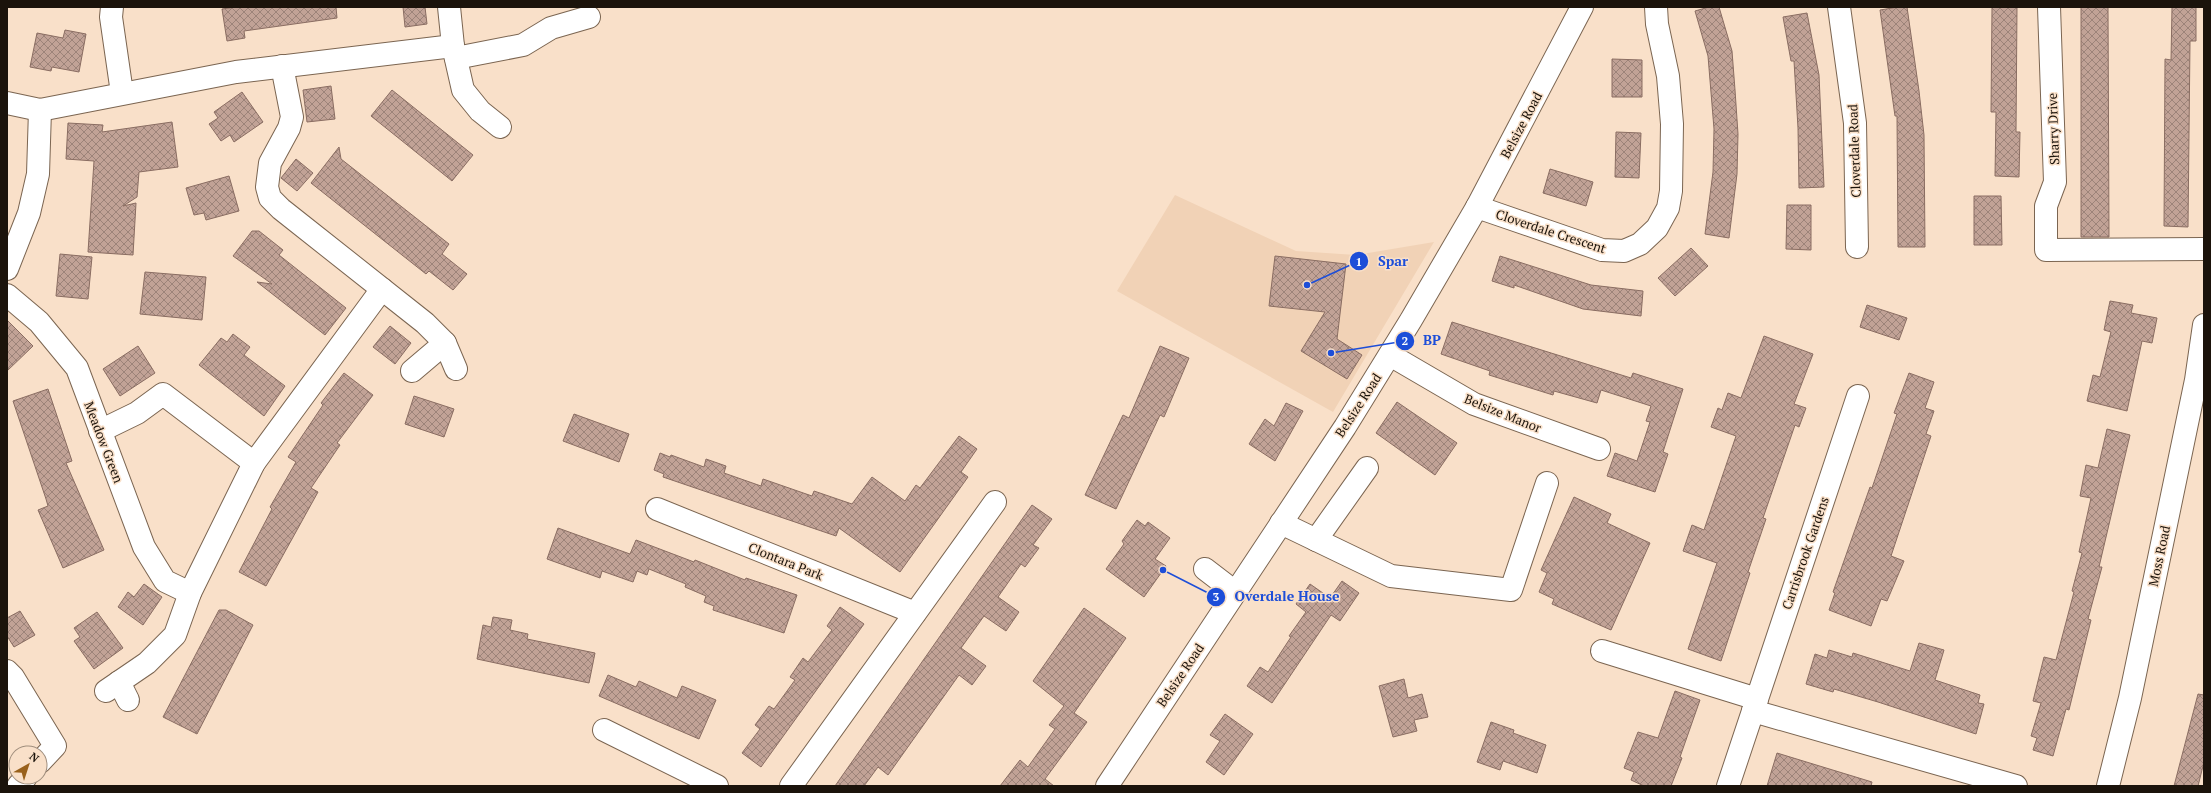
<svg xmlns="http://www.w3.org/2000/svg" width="2211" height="793" font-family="'PT Serif',serif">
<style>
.built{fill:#f1d2b6}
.building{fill:url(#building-cross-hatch);stroke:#8a6d62}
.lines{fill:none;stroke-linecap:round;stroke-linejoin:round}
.minor-casing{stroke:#7b6551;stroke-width:24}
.minor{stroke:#fff;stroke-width:22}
.labels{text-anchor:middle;stroke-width:3;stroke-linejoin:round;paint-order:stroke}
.street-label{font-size:13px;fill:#1b130b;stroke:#f9e0c9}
.leader{fill:none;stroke:#1d4ed8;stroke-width:1.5}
.callout-dot{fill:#1d4ed8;stroke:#f9e0c9;stroke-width:1.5}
.mark-label{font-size:12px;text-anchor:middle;font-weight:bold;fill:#fff}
.callout-label{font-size:14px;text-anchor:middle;font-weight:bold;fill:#1d4ed8;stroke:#f9e0c9;stroke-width:3;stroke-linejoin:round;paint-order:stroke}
</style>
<defs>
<pattern id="building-cross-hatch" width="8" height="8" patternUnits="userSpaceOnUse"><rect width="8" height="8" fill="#c1a296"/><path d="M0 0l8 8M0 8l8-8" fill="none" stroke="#9c8379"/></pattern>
</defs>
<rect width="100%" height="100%" fill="#f9e0c9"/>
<path class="built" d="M 1175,195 L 1296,251 L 1356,255 L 1434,242 L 1333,412 L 1117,291 Z"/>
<g class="building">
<path d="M 236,7 L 336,7 L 337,18 L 244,31 L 245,38 L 227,41 L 222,9 Z"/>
<path d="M 403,7 L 425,7 L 427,24 L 405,27 Z"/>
<path d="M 1709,7 L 1719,7 L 1732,51 L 1735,90 L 1738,134 L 1737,174 L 1729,238 L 1705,234 L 1713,172 L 1714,129 L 1708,56 L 1695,11 Z"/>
<path d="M 1898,7 L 1907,7 L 1919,91 L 1924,135 L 1925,247 L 1898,247 L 1897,116 L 1895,116 L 1880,10 Z"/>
<path d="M 1992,7 L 2017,7 L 2016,132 L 2020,132 L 2019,177 L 1995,176 L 1996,112 L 1991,112 Z"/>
<path d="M 2081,7 L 2108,7 L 2109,237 L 2081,237 Z"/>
<path d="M 2172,7 L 2196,7 L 2196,41 L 2190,41 L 2188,227 L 2164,226 L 2165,59 L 2171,60 Z"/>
<path d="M 1807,13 L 1819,75 L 1824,187 L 1799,188 L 1798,128 L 1794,61 L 1791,61 L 1783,17 Z"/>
<path d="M 65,30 L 86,34 L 79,72 L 52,67 L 51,71 L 30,67 L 37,33 L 63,38 Z"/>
<path d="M 1612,59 L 1642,60 L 1642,97 L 1612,97 Z"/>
<path d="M 331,86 L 335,119 L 307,122 L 303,90 Z"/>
<path d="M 392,90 L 473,155 L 452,181 L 371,116 Z"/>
<path d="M 242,92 L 263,122 L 234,142 L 230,135 L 221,141 L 209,124 L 218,118 L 214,112 Z"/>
<path d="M 172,122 L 178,167 L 139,172 L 137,197 L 123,206 L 136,203 L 133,255 L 88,252 L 94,161 L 66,159 L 68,123 L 103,125 L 102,132 Z"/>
<path d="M 1616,132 L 1641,133 L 1639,178 L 1615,177 Z"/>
<path d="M 339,147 L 341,159 L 449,244 L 442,254 L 467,274 L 453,290 L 429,271 L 426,274 L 311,183 Z"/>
<path d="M 296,159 L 313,173 L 297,191 L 281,178 Z"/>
<path d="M 1550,169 L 1593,182 L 1586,206 L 1543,193 Z"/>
<path d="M 229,176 L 239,211 L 206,220 L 204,213 L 194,215 L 186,188 Z"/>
<path d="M 1974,196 L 2001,196 L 2002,245 L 1974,245 Z"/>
<path d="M 1787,205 L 1811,205 L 1811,250 L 1786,249 Z"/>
<path d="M 252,231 L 259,231 L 283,250 L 279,255 L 346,308 L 325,335 L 257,282 L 272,284 L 233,256 Z"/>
<path d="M 1691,248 L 1708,266 L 1675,296 L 1658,278 Z"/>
<path d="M 60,254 L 92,257 L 88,299 L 56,296 Z"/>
<path d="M 1275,256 L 1346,264 L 1337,339 L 1362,355 L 1347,379 L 1301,351 L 1325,312 L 1269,306 Z"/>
<path d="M 1500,256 L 1591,285 L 1643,291 L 1641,316 L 1583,309 L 1514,285 L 1514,288 L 1492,281 Z"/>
<path d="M 145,272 L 206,277 L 202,320 L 140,314 Z"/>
<path d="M 2110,301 L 2133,305 L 2131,313 L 2157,318 L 2152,343 L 2142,341 L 2127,411 L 2087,401 L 2093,375 L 2100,377 L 2111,332 L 2104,330 Z"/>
<path d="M 1867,305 L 1907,318 L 1899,340 L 1860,327 Z"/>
<path d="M 7,320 L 33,346 L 7,371 Z"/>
<path d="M 1452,322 L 1631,378 L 1633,373 L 1683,389 L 1663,452 L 1668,454 L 1655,492 L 1607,476 L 1615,453 L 1637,461 L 1650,422 L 1646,421 L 1651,406 L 1601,390 L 1597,403 L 1554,391 L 1553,395 L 1489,375 L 1490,371 L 1441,354 Z"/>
<path d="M 390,326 L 411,343 L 395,364 L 373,347 Z"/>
<path d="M 233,334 L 250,347 L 244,355 L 285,386 L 264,416 L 199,365 L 221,338 L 227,342 Z"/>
<path d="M 1764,336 L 1813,354 L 1794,404 L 1806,408 L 1799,427 L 1795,425 L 1763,518 L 1766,519 L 1748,572 L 1750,573 L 1721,661 L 1688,649 L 1717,563 L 1683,551 L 1692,525 L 1704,530 L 1736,436 L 1711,427 L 1718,408 L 1722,410 L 1728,393 L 1741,398 Z"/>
<path d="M 138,346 L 155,373 L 120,396 L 103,369 Z"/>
<path d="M 1160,346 L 1189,358 L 1164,417 L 1160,415 L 1116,509 L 1085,495 L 1123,415 L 1129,418 Z"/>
<path d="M 344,373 L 373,395 L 337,443 L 340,445 L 311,488 L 318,492 L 266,586 L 239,572 L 272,509 L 270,507 L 296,462 L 288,457 L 323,405 L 321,403 Z"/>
<path d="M 1909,373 L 1934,382 L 1925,408 L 1934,411 L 1926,434 L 1931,436 L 1891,556 L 1904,561 L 1887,601 L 1881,599 L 1871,626 L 1829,610 L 1835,593 L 1833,592 L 1870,487 L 1872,488 L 1897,414 L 1894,413 Z"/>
<path d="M 48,389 L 72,461 L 66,463 L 104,550 L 63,568 L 38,510 L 48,506 L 46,499 L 13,401 Z"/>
<path d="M 414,396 L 454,409 L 444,437 L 405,424 Z"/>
<path d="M 1397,402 L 1457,443 L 1435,475 L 1376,433 Z"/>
<path d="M 1286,403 L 1303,411 L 1275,461 L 1249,444 L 1265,419 L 1274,426 Z"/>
<path d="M 574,414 L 629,434 L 619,462 L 563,441 Z"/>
<path d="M 2107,429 L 2130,435 L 2099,567 L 2102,567 L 2088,619 L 2091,620 L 2069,710 L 2066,709 L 2053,756 L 2033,750 L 2037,738 L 2031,736 L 2041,703 L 2033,701 L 2044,657 L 2056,660 L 2074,592 L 2072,591 L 2082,553 L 2079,552 L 2091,498 L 2080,496 L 2086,465 L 2098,468 Z"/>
<path d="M 959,436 L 977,449 L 961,472 L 968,477 L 900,572 L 839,528 L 836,536 L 663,477 L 664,474 L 654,470 L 660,453 L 670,457 L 671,455 L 704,467 L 706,459 L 726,466 L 724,473 L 761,486 L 763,479 L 812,496 L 814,491 L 852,504 L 872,477 L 905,501 L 916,485 L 920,488 Z"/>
<path d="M 1574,497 L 1611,514 L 1607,523 L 1650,543 L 1611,630 L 1552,604 L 1554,599 L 1539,592 L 1547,573 L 1541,570 Z"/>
<path d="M 1032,505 L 1052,519 L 1033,545 L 1039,548 L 1025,567 L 1021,564 L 998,597 L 1019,612 L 1006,631 L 984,616 L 961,648 L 986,666 L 972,685 L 959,675 L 888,775 L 878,767 L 864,786 L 835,786 Z"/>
<path d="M 1137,520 L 1145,526 L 1148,522 L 1170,538 L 1155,559 L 1166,566 L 1144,597 L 1106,569 L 1124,544 L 1122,541 Z"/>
<path d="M 558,528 L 630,554 L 636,540 L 694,562 L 695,560 L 745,580 L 746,578 L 797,595 L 784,633 L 713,610 L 714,606 L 704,602 L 706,596 L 685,587 L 686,584 L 649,569 L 647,575 L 637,571 L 633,582 L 602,571 L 600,578 L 547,559 Z"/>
<path d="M 1342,581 L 1359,593 L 1340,621 L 1331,615 L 1272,703 L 1247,686 L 1260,667 L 1268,672 L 1291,637 L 1289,636 L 1306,612 L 1296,604 L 1310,584 L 1330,598 Z"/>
<path d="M 144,584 L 162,597 L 143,625 L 118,607 L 128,592 L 134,597 Z"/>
<path d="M 840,607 L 864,624 L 761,767 L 742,753 L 760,729 L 755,725 L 769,706 L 774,709 L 795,680 L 790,677 L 803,658 L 808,662 L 832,630 L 827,626 Z"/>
<path d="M 1084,608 L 1126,638 L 1074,713 L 1087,722 L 1045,779 L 1054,786 L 1000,786 L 1020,760 L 1028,767 L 1055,729 L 1049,725 L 1064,706 L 1033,681 Z"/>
<path d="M 219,610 L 226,610 L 253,625 L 197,734 L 163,717 Z"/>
<path d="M 20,611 L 35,635 L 14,647 L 7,636 L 7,618 Z"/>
<path d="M 97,612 L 123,648 L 94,669 L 74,641 L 80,637 L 74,628 Z"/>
<path d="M 493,617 L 512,620 L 510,630 L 528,634 L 527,639 L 595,653 L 589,683 L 477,659 L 483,625 L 491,627 Z"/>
<path d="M 1919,643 L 1944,650 L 1935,680 L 1980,695 L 1978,703 L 1984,704 L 1976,734 L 1878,702 L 1834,689 L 1833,692 L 1806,684 L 1815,654 L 1827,658 L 1829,650 L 1852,657 L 1853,653 L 1910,671 Z"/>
<path d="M 608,675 L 636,687 L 639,681 L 677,698 L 682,686 L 716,700 L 699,739 L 599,696 Z"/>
<path d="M 1404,679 L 1408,698 L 1422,694 L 1428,717 L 1414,720 L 1417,731 L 1393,737 L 1379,686 Z"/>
<path d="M 1675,691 L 1700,700 L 1680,757 L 1682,758 L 1671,786 L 1644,786 L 1631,780 L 1634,772 L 1624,768 L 1638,732 L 1658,738 Z"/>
<path d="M 2198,694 L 2204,695 L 2204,762 L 2198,786 L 2174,786 Z"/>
<path d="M 1225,714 L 1253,734 L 1224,775 L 1206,762 L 1220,741 L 1210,735 Z"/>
<path d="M 1491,722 L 1514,730 L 1513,733 L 1546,745 L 1537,773 L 1503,761 L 1500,770 L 1477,762 Z"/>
<path d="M 1777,753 L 1872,782 L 1871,786 L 1767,786 Z"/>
</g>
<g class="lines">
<defs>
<g id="minor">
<path d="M 112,7 L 111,17 L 122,93"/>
<path d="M 449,7 L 453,46 L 463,90 L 480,111 L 500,127"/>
<path d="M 1839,7 L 1855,123 L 1857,247"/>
<path d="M 2049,7 L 2055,182 L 2046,206 L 2046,250 L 2204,249"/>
<path d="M 456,58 L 523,45 L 551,28 L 589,17"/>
<path d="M 282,66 L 292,117 L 289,128 L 270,163 L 267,187 L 270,198 L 281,209 L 425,323 L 445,343 L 456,369"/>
<path d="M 7,103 L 40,110 L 236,72 L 453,46"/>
<path d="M 1477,207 L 1602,250 L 1624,251 L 1640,244 L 1657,228 L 1668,208 L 1671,191 L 1672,124 L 1668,76 L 1657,24 L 1656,7"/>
<path d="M 7,269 L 29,213 L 38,174 L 40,110"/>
<path d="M 7,295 L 39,322 L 77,368 L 144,547 L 165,581 L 190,593"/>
<path d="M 1390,355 L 1474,404 L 1599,449"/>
<path d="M 412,371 L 445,343"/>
<path d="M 100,431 L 137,413 L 163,394 L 254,463"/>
<path d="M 657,509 L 915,613"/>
<path d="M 1281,523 L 1391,576 L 1511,590 L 1547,483"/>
<path d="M 1316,540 L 1367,468"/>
<path d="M 1205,569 L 1235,592"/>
<path d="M 1602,651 L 1757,699"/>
<path d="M 7,671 L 13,677 L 55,746 L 40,762"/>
<path d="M 119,682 L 128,700"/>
<path d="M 106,691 L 147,663 L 175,635 L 190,593 L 254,463 L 382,289"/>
<path d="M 1753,711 L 2016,786"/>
<path d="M 604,730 L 717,786"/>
<path d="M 18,786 L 26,777"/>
<path d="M 791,786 L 995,502"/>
<path d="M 1107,786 L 1345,427 L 1411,320 L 1477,207 L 1582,7"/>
<path d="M 1728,786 L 1858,396"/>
<path d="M 2108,786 L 2130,698 L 2196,380 L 2204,325"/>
</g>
</defs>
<use href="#minor" class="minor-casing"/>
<use href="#minor" class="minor"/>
</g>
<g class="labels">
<g class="street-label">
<text transform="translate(1521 125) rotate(-62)" y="5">Belsize Road</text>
<text transform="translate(2053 129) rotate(-92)" y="5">Sharry Drive</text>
<text transform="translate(1854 151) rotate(-92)" y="5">Cloverdale Road</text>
<text transform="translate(1551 231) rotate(18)" y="5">Cloverdale Crescent</text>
<text transform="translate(1358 405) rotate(-57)" y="5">Belsize Road</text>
<text transform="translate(1503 413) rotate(22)" y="5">Belsize Manor</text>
<text transform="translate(104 442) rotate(69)" y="5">Meadow Green</text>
<text transform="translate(1805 553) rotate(-71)" y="5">Carrisbrook Gardens</text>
<text transform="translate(2159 556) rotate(-78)" y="5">Moss Road</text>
<text transform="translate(786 561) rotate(22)" y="5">Clontara Park</text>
<text transform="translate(1180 675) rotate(-56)" y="5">Belsize Road</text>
</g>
</g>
<path class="leader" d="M1307 285L1359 261M1331 353L1405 341M1163 570L1216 597"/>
<g class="callout-dot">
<circle cx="1307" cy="285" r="4"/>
<circle cx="1331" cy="353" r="4"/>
<circle cx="1163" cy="570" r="4"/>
<circle cx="1359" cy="261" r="10"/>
<circle cx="1405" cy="341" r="10"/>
<circle cx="1216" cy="597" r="10"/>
</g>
<g class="mark-label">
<text x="1359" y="266">1</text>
<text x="1405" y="345">2</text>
<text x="1216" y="601">3</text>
</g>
<g class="callout-label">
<text x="1393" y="266">Spar</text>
<text x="1432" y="345">BP</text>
<text x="1287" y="601">Overdale House</text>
</g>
<rect width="2211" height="793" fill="none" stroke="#1b130b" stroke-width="16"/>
<g transform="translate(28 765) rotate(39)"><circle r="19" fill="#f9e0c9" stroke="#a08e7d"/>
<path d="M0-3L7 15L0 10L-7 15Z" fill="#99611c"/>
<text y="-6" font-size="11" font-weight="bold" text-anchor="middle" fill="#1b130b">N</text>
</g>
</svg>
